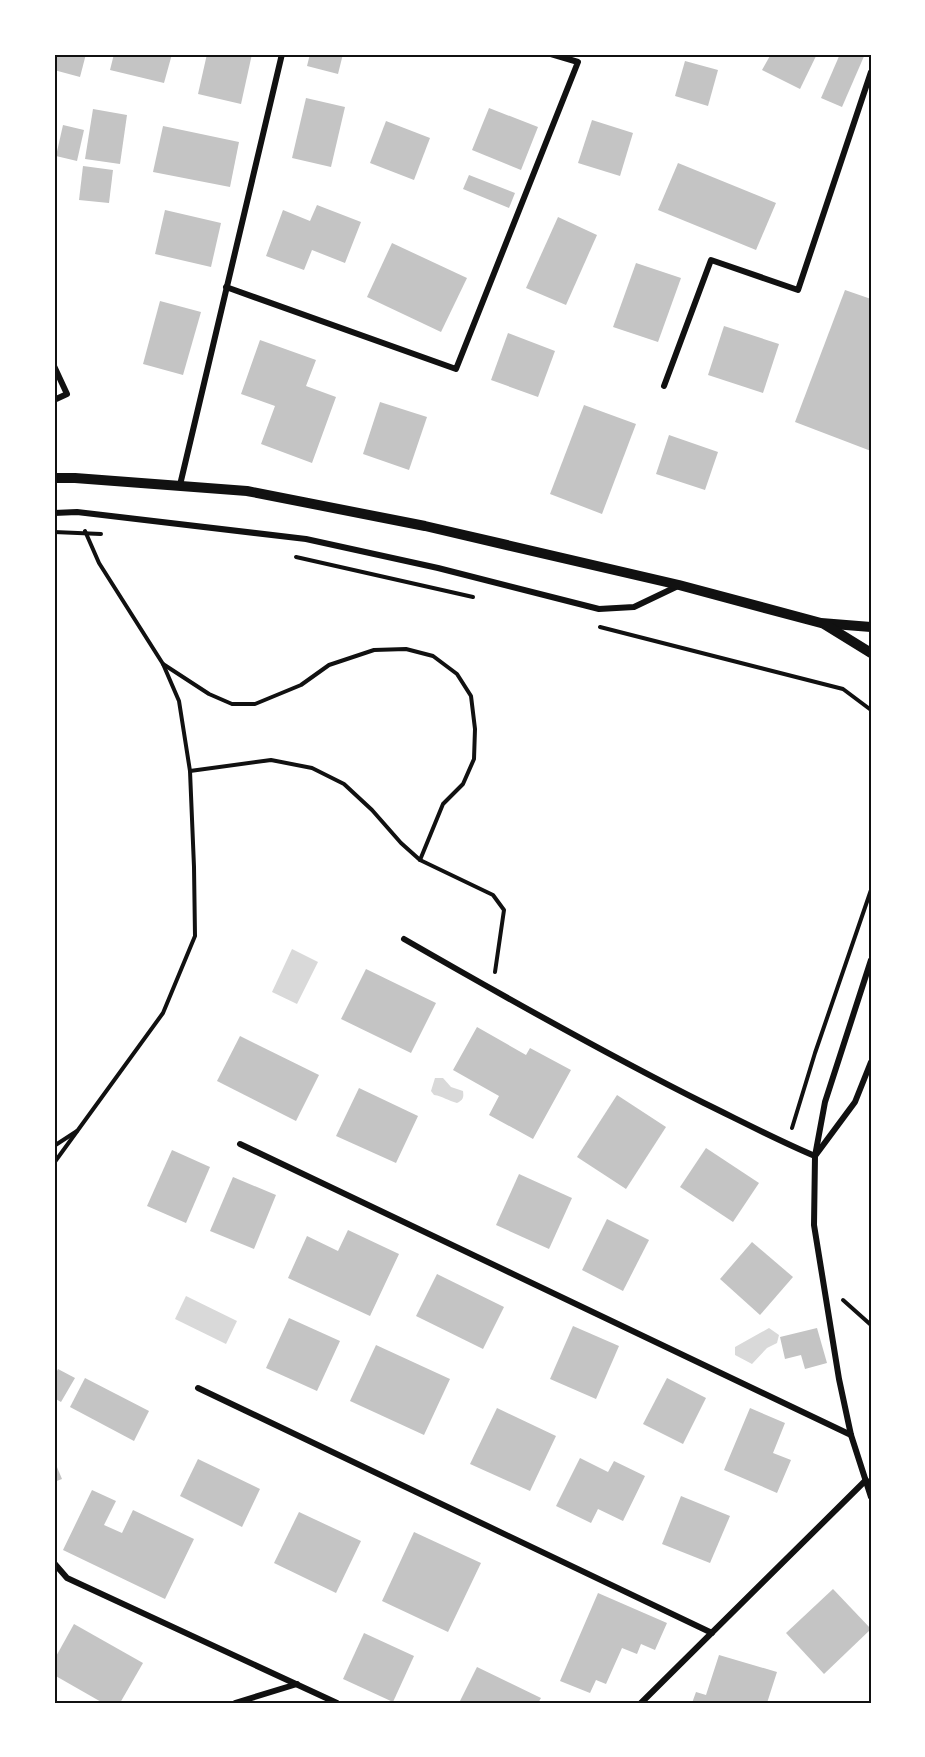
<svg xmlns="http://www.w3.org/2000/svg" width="925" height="1757" font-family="Ubuntu,sans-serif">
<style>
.water{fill:#d9d9d9}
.building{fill:#c4c4c4}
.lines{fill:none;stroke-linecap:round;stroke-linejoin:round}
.path{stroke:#111;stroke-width:4}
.minor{stroke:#111;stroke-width:6}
.tertiary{stroke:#111;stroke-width:10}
.neatline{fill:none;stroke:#111;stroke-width:2}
</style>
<rect width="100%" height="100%" fill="#fff"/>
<g class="water">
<path d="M 292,949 L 318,962 L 297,1004 L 272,992 Z"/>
<path d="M 435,1078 L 443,1078 L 451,1087 L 463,1091 C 464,1098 463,1100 457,1103 C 448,1101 443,1096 434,1095 L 431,1091 Z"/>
<path d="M 186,1296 L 237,1321 L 226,1344 L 175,1319 Z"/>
<path d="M 769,1328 L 779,1335 L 777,1343 L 767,1348 L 752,1364 L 735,1355 L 735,1347 Z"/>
</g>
<g class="building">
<path d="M 54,54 L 86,54 L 80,77 L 54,70 Z"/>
<path d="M 114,54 L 172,54 L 164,83 L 110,70 Z"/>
<path d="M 207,54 L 252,54 L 241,104 L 198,94 Z"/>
<path d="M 310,54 L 343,54 L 338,74 L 307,66 Z"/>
<path d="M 771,54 L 817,54 L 800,89 L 762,70 Z"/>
<path d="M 840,54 L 865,54 L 842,107 L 821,98 Z"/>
<path d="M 685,61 L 718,70 L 708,106 L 675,96 Z"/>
<path d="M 306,98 L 345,107 L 331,167 L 292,158 Z"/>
<path d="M 489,108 L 538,127 L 521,170 L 472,150 Z"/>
<path d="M 93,109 L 127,115 L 120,164 L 85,159 Z"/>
<path d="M 592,120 L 633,133 L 620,176 L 578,163 Z"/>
<path d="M 386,121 L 430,138 L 414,180 L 370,163 Z"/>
<path d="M 63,125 L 84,130 L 77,161 L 56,156 Z"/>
<path d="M 163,126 L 239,142 L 230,187 L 153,172 Z"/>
<path d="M 678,163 L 776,203 L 756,250 L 658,210 Z"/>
<path d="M 83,166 L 113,170 L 109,203 L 79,200 Z"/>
<path d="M 469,175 L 515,193 L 509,208 L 463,189 Z"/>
<path d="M 317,205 L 361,222 L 345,263 L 312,250 L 304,270 L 266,256 L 283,210 L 310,221 Z"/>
<path d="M 165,210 L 221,223 L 211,267 L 155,254 Z"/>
<path d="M 558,217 L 597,235 L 566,305 L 526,288 Z"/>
<path d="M 392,243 L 467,278 L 441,332 L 367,297 Z"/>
<path d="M 636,263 L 681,278 L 658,342 L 613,327 Z"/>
<path d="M 845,290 L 871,299 L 871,451 L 795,422 Z"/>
<path d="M 160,301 L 201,312 L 183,375 L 143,364 Z"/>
<path d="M 724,326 L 779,344 L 763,393 L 708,375 Z"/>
<path d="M 508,333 L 555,351 L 538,397 L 491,380 Z"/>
<path d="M 260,340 L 316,360 L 306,386 L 336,397 L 312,463 L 261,444 L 275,406 L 241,394 Z"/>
<path d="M 380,402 L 427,417 L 409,470 L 363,454 Z"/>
<path d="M 584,405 L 636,424 L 602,514 L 550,494 Z"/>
<path d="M 669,435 L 718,452 L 705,490 L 656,474 Z"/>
<path d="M 366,969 L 436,1003 L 411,1053 L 341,1019 Z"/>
<path d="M 477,1027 L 526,1055 L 530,1048 L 571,1070 L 533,1139 L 489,1115 L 499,1096 L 453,1070 Z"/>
<path d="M 240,1036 L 319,1075 L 296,1121 L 217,1081 Z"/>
<path d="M 359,1088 L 418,1116 L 396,1163 L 336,1136 Z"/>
<path d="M 617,1095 L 666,1127 L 626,1189 L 577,1157 Z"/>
<path d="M 706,1148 L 759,1183 L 733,1222 L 680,1187 Z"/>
<path d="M 172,1150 L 210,1167 L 186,1223 L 147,1206 Z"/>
<path d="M 519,1174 L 572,1198 L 549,1249 L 496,1225 Z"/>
<path d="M 233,1177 L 276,1195 L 254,1249 L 210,1231 Z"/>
<path d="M 607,1219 L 649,1240 L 623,1291 L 582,1270 Z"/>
<path d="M 348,1230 L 399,1254 L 370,1316 L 288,1278 L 307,1236 L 338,1251 Z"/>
<path d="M 752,1242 L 793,1277 L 760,1315 L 720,1279 Z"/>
<path d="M 437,1274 L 504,1307 L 483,1349 L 416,1316 Z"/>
<path d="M 289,1318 L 340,1341 L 317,1391 L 266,1368 Z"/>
<path d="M 573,1326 L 619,1346 L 596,1399 L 550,1379 Z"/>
<path d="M 817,1328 L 827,1363 L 805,1369 L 801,1355 L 785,1359 L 780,1337 Z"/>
<path d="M 376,1345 L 450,1379 L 424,1435 L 350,1401 Z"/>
<path d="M 58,1369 L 75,1378 L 61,1402 L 54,1398 L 54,1377 Z"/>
<path d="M 85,1378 L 149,1411 L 134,1441 L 70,1407 Z"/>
<path d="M 667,1378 L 706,1398 L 683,1444 L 643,1424 Z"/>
<path d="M 497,1408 L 556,1436 L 530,1491 L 470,1464 Z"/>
<path d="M 750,1408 L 785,1423 L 773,1453 L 791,1460 L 777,1493 L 724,1470 Z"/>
<path d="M 580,1458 L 608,1472 L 614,1461 L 645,1476 L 623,1521 L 598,1509 L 591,1523 L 556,1506 Z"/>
<path d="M 198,1459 L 260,1489 L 242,1527 L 180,1496 Z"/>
<path d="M 54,1460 L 62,1479 L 54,1482 Z"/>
<path d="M 92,1490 L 116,1501 L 104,1525 L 122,1533 L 133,1510 L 194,1539 L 165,1599 L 63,1550 Z"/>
<path d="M 681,1496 L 730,1516 L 710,1563 L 662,1544 Z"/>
<path d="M 299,1512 L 361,1541 L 336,1593 L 274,1563 Z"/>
<path d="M 414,1532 L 481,1563 L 448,1632 L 382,1601 Z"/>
<path d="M 833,1589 L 871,1629 L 824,1674 L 786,1633 Z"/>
<path d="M 598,1593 L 667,1623 L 655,1650 L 641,1644 L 637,1654 L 622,1648 L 606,1684 L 596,1680 L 590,1693 L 560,1681 Z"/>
<path d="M 74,1624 L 143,1663 L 120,1703 L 103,1703 L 54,1675 L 54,1660 Z"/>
<path d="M 364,1633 L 414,1656 L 393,1702 L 343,1679 Z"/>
<path d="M 719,1655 L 777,1672 L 767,1703 L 692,1703 L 696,1692 L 706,1695 Z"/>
<path d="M 477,1667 L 541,1698 L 538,1703 L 459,1703 Z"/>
</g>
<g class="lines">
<g class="path">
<path d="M 54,532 L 101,534"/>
<path d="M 296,557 L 473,597"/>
<path d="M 600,627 L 843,689 L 871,710"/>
<path d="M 163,664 L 209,694 L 232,704 L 255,704 L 301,685 L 329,665 L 374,650 L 406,649 L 433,656 L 457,674 L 471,696 L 475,729 L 474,759 L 463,784 L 443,804 L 420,860"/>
<path d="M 190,771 L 271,760 L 312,768 L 344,784 L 372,810 L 401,843 L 420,860 L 493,895 L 504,910 L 495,972"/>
<path d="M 792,1128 L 815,1053 L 871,890"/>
<path d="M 54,1146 L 77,1131"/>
<path d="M 54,1163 L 163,1013 L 195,936 L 194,867 L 190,771 L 179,701 L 163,664 L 99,563 L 85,531"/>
<path d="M 843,1300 L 871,1325"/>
</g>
<g class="minor">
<path d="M 226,287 L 456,369 L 578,62 L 551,54"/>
<path d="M 54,366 L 67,394 L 54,400"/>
<path d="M 664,386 L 711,260 L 798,290 L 871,72"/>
<path d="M 180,485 L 282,54"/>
<path d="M 54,513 L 77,512 L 306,539 L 438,568 L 599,609 L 634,607 L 678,586"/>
<path d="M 404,939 C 503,996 602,1052 704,1103 C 741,1121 777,1140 815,1156 L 855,1102 L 871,1062"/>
<path d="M 871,960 L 825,1102 L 815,1156 L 814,1225 L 839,1379 L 851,1435 L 871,1497"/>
<path d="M 240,1144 L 851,1435"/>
<path d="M 198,1388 L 712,1633"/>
<path d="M 54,1563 L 67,1578 L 337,1703"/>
<path d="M 235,1703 L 297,1684"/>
<path d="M 641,1703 L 866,1480"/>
</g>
<g class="tertiary">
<path d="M 54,478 L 75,478 L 247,491 L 425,526 L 679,585 L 821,623 L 871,627"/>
<path d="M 824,624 L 871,653"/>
</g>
</g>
<rect width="925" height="1757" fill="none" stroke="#ffffff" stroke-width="111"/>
<rect x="56" y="56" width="814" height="1646" class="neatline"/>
</svg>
